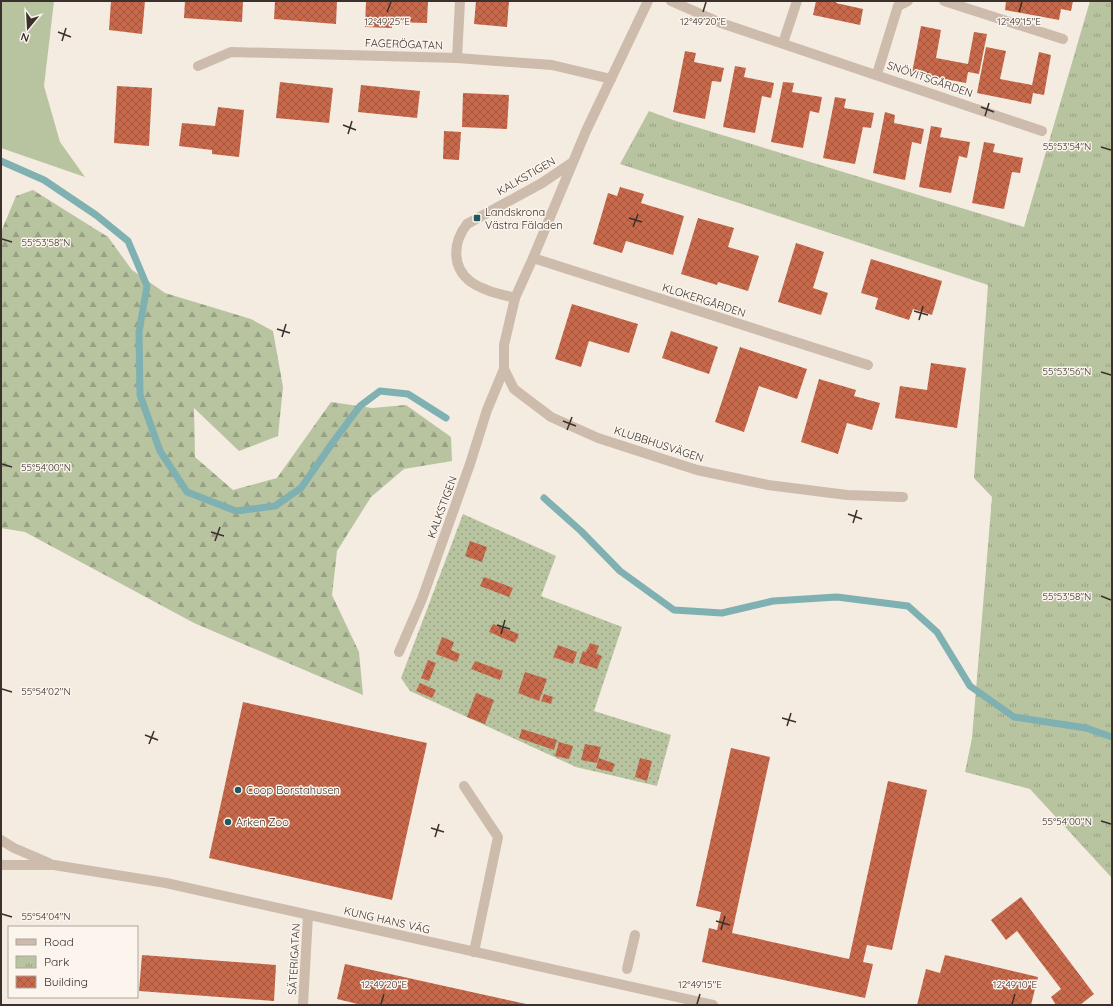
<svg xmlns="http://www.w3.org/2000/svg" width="1113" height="1006" font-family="Quicksand,sans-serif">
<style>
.grass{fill:#b8c4a0}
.forest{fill:url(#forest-firs)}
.park{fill:url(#park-tufts)}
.garden{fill:url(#garden-dots)}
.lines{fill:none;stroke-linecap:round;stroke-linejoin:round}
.stream{stroke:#7fb0b2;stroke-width:7}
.building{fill:url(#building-cross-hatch)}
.minor{stroke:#cdbbac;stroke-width:10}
.ticks{fill:none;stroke:#3b302b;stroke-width:1.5}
.poi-dot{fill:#1f5a5e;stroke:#fbf5ee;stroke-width:1.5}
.labels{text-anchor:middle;stroke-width:3;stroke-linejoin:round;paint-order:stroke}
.street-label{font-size:11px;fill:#3b302b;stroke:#fbf5ee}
.poi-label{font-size:11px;fill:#3b302b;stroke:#fbf5ee;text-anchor:start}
.ticks-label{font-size:10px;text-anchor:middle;fill:#3b302b;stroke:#fbf5ee;stroke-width:3;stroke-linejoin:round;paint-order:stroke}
</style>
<defs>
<pattern id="forest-firs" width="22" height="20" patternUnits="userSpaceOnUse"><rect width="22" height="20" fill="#b8c4a0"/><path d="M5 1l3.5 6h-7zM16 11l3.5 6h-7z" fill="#97a083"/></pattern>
<pattern id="park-tufts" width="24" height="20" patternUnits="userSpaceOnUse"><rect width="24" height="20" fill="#b8c4a0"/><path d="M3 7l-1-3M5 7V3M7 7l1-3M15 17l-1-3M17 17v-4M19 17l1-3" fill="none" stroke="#97a083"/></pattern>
<pattern id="garden-dots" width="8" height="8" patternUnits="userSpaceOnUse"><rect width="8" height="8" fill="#b8c4a0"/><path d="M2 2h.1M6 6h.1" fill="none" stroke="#97a083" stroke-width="1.8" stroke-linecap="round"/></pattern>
<pattern id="building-cross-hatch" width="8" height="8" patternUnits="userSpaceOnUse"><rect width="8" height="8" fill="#c8694b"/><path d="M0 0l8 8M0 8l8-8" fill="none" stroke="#a4573f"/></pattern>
</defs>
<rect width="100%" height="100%" fill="#f4ebe1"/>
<path class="grass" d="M 1,1 L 54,1 L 44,86 L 60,142 L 85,177 L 1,148 Z"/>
<path class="forest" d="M 33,190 L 108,237 L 132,270 L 165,293 L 251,319 L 273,331 L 283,387 L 278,436 L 239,451 L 194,408 L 195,457 L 233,490 L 277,478 L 331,402 L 372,408 L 406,405 L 451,437 L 452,461 L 404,469 L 371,497 L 337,551 L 332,595 L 359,652 L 363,695 L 194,623 L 25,532 L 1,528 L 1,232 L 16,196 Z"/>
<path class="park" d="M 1090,1 L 1112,1 L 1112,878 L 1030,789 L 965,772 L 972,738 L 992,497 L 974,478 L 988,285 L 620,164 L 649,111 L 673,120 L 1024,227 Z"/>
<path class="garden" d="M 463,514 L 556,556 L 541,596 L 622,627 L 594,711 L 671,735 L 657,786 L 576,767 L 410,691 L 401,678 Z"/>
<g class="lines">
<g class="stream">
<path d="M 1,161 L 44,180 L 96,215 L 128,241 L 147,286 L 139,332 L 140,395 L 160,451 L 187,492 L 236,511 L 275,506 L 301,488 L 333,442 L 360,406 L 380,391 L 408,394 L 446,418"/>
<path d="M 544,498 L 581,531 L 620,571 L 674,610 L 722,613 L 773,601 L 837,597 L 908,606 L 937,632 L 970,686 L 1014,717 L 1086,728 L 1112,737"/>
</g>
</g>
<g class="building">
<path d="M 111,1 L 145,1 L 142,34 L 109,30 Z"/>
<path d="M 185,1 L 243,1 L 242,22 L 184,18 Z"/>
<path d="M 275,1 L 337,1 L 336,24 L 274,19 Z"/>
<path d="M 366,1 L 428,1 L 427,23 L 392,22 L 392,28 L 365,27 Z"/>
<path d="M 476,1 L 509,1 L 507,27 L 474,24 Z"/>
<path d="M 816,1 L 837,1 L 836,3 L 863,9 L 860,25 L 813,15 Z"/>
<path d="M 1006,1 L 1073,1 L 1071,11 L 1061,9 L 1059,20 L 1005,10 Z"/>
<path d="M 921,26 L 941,30 L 936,58 L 968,64 L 974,32 L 987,34 L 979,74 L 968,72 L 966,83 L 912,73 Z"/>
<path d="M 986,47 L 1006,51 L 1000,79 L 1032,85 L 1039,52 L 1051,55 L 1044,95 L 1033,93 L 1031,104 L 977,93 Z"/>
<path d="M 685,51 L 696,53 L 694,62 L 724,68 L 721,82 L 712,81 L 705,119 L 673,112 Z"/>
<path d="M 735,66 L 746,68 L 744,77 L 774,83 L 771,98 L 762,96 L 755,133 L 723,127 Z"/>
<path d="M 280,82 L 333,88 L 329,123 L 276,118 Z"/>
<path d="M 783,82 L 794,83 L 792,92 L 822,97 L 819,113 L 810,111 L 803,148 L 771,142 Z"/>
<path d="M 361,85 L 420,91 L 417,118 L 358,112 Z"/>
<path d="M 117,86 L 152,88 L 149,146 L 114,143 Z"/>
<path d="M 463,93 L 509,95 L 507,129 L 462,127 Z"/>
<path d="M 835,97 L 846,99 L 844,108 L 874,113 L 871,128 L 863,127 L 855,164 L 823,158 Z"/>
<path d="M 218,107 L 244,110 L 239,157 L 212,154 L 212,150 L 179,146 L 182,123 L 215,126 Z"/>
<path d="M 885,112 L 895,115 L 894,123 L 924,129 L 921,144 L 912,142 L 905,180 L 873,173 Z"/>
<path d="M 931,126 L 942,128 L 940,137 L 970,142 L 967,158 L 959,156 L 951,193 L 919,187 Z"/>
<path d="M 444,131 L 461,132 L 459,160 L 443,159 Z"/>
<path d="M 984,142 L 995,144 L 993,152 L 1023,158 L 1020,173 L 1012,172 L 1004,209 L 972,203 Z"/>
<path d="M 620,187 L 644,194 L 641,203 L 684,216 L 673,255 L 626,241 L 622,253 L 593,244 L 608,193 L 617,196 Z"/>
<path d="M 698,218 L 734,228 L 728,247 L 759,256 L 748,291 L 718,282 L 717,285 L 681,274 Z"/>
<path d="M 796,243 L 824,252 L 813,288 L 828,293 L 821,315 L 778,302 Z"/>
<path d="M 871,259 L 942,281 L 932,315 L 913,309 L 909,320 L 875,309 L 878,298 L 861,293 Z"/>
<path d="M 572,304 L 638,324 L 629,353 L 589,341 L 581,367 L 555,359 Z"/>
<path d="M 671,331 L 718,347 L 709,374 L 662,358 Z"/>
<path d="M 740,347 L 807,369 L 797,399 L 759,386 L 744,432 L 715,422 Z"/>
<path d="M 931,363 L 966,368 L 957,428 L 895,418 L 900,386 L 927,390 Z"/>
<path d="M 819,379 L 856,390 L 854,396 L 880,403 L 872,430 L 847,423 L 838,454 L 801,442 Z"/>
<path d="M 470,541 L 487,547 L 482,562 L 465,556 Z"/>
<path d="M 484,577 L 513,588 L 509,597 L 480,586 Z"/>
<path d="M 493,624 L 519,634 L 515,643 L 489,632 Z"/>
<path d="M 442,637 L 454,642 L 451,650 L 460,654 L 457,662 L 436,654 Z"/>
<path d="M 590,643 L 599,646 L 596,654 L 602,656 L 597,669 L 579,663 L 583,651 L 586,652 Z"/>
<path d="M 558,645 L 577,652 L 573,664 L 553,657 Z"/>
<path d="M 428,660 L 436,663 L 429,681 L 421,678 Z"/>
<path d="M 475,661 L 503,671 L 500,680 L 471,669 Z"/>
<path d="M 525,672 L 547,679 L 539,701 L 518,693 Z"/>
<path d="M 420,683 L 436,690 L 432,698 L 416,691 Z"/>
<path d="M 476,693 L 494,700 L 485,724 L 467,717 Z"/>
<path d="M 544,694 L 553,697 L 551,704 L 541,701 Z"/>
<path d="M 243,702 L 427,743 L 392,900 L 209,858 Z"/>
<path d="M 522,729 L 557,740 L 554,750 L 519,738 Z"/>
<path d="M 559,742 L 573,746 L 569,759 L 555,756 Z"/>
<path d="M 585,744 L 601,747 L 597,763 L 581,760 Z"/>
<path d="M 731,748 L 770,757 L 732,933 L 849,959 L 888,781 L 927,790 L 892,950 L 867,945 L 863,962 L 873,964 L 865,998 L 702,962 L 709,928 L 717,930 L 721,912 L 696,906 Z"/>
<path d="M 599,758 L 615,764 L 612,772 L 596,768 Z"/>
<path d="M 640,758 L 652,761 L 647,781 L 635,777 Z"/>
<path d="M 1021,897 L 1094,994 L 1080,1005 L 1056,1005 L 1051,997 L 1061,989 L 1017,931 L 1006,940 L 991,920 Z"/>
<path d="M 142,955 L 276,965 L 274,1001 L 139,991 Z"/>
<path d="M 945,955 L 1038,977 L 1031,1005 L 917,1005 L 926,969 L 940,973 Z"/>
<path d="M 345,964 L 526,1004 L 526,1005 L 362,1005 L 337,999 Z"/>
</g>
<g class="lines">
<g class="minor">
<path d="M 671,1 L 721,23 L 1042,131"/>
<path d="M 944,1 L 1063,39"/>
<path d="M 783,43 L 797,1"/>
<path d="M 457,58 L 460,1"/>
<path d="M 198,66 L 231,52 L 457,58 L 552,65 L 611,79"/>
<path d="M 877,74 L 898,6 L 908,1"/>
<path d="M 573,162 L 542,183 L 467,224 C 453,242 451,267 471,282 C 484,291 500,294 515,298 L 533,258 L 586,131 L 648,1"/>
<path d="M 533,258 L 868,365"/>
<path d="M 515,298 L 504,345 L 504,369 L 514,389 L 551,417 L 598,438 L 697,470 L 768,485 L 847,495 L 903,497"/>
<path d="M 399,652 L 422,599 L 470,464 L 487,410 L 504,369"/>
<path d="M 464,786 L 498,837 L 474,952"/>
<path d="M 1,840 L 14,848 L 49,863"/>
<path d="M 1,865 L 54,865 L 166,883 L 713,1005"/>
<path d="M 627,969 L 635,935"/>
<path d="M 303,1005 L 308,915"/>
</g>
</g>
<path class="ticks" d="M 387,12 L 391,2M 703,12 L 706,2M 1019,12 L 1022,2M 58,32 L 71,37M 62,41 L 66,28M 981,107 L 994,112M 985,116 L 989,103M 343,125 L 356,130M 348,134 L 352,121M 1101,147 L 1111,150M 629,218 L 642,222M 633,227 L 638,214M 2,239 L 12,242M 914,311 L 928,315M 919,320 L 923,306M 277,329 L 290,333M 282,337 L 286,324M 1101,372 L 1111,375M 563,421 L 576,426M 567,430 L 572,417M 2,464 L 12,467M 848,514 L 862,519M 853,523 L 857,510M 211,532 L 224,536M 215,541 L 220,527M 1101,596 L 1111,600M 497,625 L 510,629M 501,634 L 505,620M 2,689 L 12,692M 782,718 L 796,722M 787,726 L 791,713M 145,735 L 158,740M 149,744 L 154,731M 1101,821 L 1111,824M 431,828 L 444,832M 435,837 L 439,824M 2,914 L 12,917M 716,921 L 730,925M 721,930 L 725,916M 381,1004 L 384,994M 697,1004 L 700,994M 1012,1004 L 1015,994"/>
<g class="poi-dot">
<rect x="473" y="214" width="8" height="8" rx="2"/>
<circle cx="238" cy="790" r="4"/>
<circle cx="228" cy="822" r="4"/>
</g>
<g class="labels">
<g class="street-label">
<text transform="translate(404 44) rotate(2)" y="4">FAGERÖGATAN</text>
<text transform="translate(930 79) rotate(19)" y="4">SNÖVITSGÅRDEN</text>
<text transform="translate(526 176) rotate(-30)" y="4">KALKSTIGEN</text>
<text transform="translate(704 300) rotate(18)" y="4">KLOKERGÅRDEN</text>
<text transform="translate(659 444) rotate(18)" y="4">KLUBBHUSVÄGEN</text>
<text transform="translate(442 507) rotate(-70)" y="4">KALKSTIGEN</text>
<text transform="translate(387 920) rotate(13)" y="4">KUNG HANS VÄG</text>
<text transform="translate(294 959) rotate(-87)" y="4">SÄTERIGATAN</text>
</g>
<g class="poi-label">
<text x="485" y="216">Landskrona<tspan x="485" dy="13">Västra Fäladen</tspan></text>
<text x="246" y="794">Coop Borstahusen</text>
<text x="236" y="826">Arken Zoo</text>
</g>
</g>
<g class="ticks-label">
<text x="387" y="25">12°49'25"E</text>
<text x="703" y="25">12°49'20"E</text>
<text x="1019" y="25">12°49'15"E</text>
<text x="1067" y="150">55°53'54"N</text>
<text x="46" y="246">55°53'58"N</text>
<text x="1067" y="375">55°53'56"N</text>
<text x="46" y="471">55°54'00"N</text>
<text x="1067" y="600">55°53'58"N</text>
<text x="46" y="695">55°54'02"N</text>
<text x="1067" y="825">55°54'00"N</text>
<text x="46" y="920">55°54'04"N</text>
<text x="1015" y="988">12°49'10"E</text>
<text x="384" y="988">12°49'20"E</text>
<text x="700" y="988">12°49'15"E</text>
</g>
<rect width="1113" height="1006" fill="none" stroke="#3b302b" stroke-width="4"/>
<rect x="8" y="926" width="130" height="72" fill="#fbf5ee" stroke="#aea6a0"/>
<rect x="16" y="939" width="20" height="6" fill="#cdbbac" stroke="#aea6a0"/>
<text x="44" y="946" font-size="12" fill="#3b302b">Road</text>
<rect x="16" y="956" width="20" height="12" fill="url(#park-tufts)" stroke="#aea6a0"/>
<text x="44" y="966" font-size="12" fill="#3b302b">Park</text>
<rect x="16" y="976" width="20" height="12" fill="url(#building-cross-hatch)" stroke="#aea6a0"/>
<text x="44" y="986" font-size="12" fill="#3b302b">Building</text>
<g transform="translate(28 28) rotate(198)" stroke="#fbf5ee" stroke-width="3" paint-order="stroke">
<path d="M0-3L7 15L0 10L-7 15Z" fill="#3b302b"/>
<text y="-6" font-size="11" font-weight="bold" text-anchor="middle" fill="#3b302b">N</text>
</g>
</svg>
